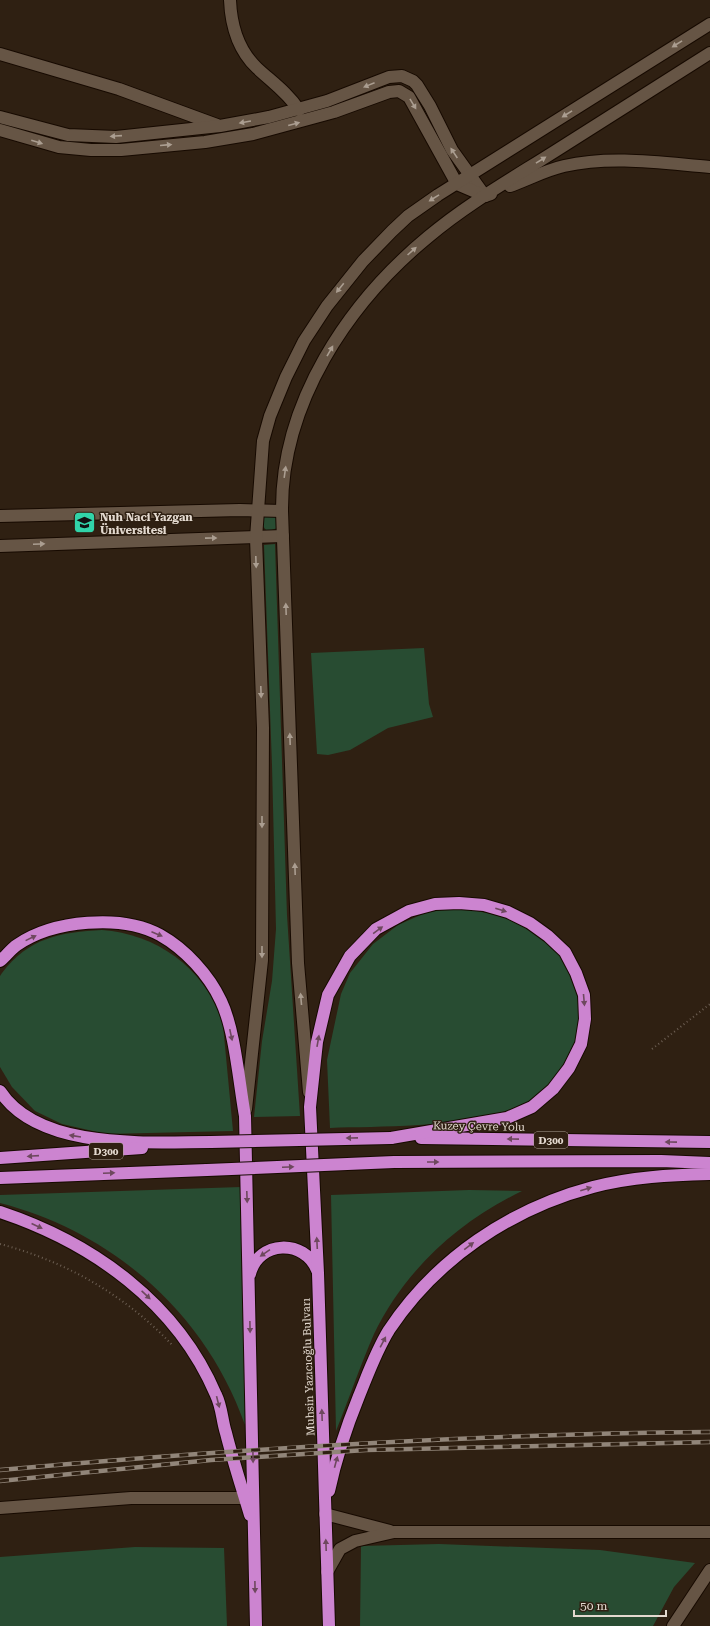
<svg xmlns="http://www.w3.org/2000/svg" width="710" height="1626" font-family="'Roboto Serif',serif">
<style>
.grass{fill:#284c32}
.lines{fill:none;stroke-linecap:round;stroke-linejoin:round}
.minor-casing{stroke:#170a00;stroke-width:14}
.highway-casing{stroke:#170a00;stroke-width:14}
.path{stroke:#6d5f53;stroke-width:2;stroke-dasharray:1 3;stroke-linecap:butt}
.minor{stroke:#665545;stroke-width:12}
.highway{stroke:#cc84d0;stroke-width:12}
.rail-casing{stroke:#918579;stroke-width:4.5}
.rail{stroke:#2f2012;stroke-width:3;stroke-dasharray:9;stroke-linecap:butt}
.highway-bridge-casing{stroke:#170a00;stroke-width:14;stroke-linecap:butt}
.highway-bridge{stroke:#cc84d0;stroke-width:12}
.oneway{fill:#ab9e91}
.oneway2{fill:#6e485e}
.labels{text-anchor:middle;stroke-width:3;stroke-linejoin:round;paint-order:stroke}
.shield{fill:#2f2012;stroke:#ada296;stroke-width:1}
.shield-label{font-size:10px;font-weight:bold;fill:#e3d9cf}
.poi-label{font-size:11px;font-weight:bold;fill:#e3d9cf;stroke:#2f2012;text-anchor:start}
.street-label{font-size:11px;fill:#e3d9cf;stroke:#2f2012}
</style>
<rect width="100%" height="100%" fill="#2f2012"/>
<g class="grass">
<path d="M 266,515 L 277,517 L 277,528 L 272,530 L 266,530 L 262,525 L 262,519 Z"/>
<path d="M 275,544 L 287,915 L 300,1116 L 254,1117 L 262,1041 L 272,981 L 276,929 L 272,765 L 264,545 Z"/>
<path d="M 424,648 L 429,704 L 433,717 L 388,728 L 350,750 L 328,755 L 317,754 L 311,653 Z"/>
<path d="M 452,908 C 491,911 528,921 556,949 C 565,957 570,970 573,981 C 579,999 582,1018 577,1038 C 573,1057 551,1087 534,1098 C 487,1129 386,1126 330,1128 L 327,1060 L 341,994 L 350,973 L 373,944 L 398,925 L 425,913 Z"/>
<path d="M 102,930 C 158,934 207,970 223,1025 L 233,1131 L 106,1134 L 62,1124 L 35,1111 L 12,1087 L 0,1067 L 0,976 L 2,973 C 28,938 61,932 102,930 Z"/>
<path d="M 241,1187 L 250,1424 L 245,1425 C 206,1314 113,1232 0,1203 L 0,1195 Z"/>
<path d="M 469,1190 L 522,1191 C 458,1222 405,1270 374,1334 C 360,1366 349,1399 336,1431 L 331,1195 Z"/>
<path d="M 439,1544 L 600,1550 L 695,1563 L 674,1587 L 653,1626 L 360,1626 L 361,1546 Z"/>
<path d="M 135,1547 L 224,1548 L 227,1626 L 0,1626 L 0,1557 Z"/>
</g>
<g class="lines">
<defs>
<g id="minor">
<path d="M 230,0 C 231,25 238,50 257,68 C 272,82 287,92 299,110"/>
<path d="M 0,54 L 119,89 L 217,125"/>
<path d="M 0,117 L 68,135 L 116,137 L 220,126 L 269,117 L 327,101 L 389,77 L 402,76 L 413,81 L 417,85 L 430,106 L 452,150 L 485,196"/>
<path d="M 0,130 L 59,147 L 91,150 L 121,150 L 205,142 L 253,134 L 334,112 L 389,92 L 399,91 L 409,97 L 457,184 L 485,196 L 491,194"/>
<path d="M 510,186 C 527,180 546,170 564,166 C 612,155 662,163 710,167"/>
<path d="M 0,516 L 240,510 L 282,511"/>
<path d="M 0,546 L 283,536"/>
<path d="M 309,1092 L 298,963 L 282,511 C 281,403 348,303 428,237 C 467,204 513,178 557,150 C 608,118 659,85 710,53"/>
<path d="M 246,1109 L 262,960 L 263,728 L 256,538 L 263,441 L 270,416 L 286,377 L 304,341 L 327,306 L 363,261 L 392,231 L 408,216 L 438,195 L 710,24"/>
<path d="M 0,1508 L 131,1498 L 245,1498"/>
<path d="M 325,1514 L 390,1531"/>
<path d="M 327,1572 L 340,1549 L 355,1541 L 394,1532 L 710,1532"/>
<path d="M 673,1626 L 710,1570"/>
</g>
<g id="highway">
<path d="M 0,961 C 6,956 11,949 17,945 C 53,920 122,914 160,935 C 185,949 209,975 221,1001 C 235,1030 239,1083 245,1116 L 256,1626"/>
<path d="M 0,1091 C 39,1151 149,1142 211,1142"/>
<path d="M 421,1138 L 710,1142"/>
<path d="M 0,1158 L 142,1148"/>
<path d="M 394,1162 L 661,1161 L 710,1163"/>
<path d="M 0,1178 L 207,1170"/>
<path d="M 0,1212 C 93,1243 177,1303 216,1395 C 222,1407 222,1421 226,1433 C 233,1461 242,1488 250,1515"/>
<path d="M 250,1274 C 258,1240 305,1239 317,1270"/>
<path d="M 329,1491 C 336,1458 346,1428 359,1396 C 368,1374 376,1351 389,1330 C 436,1259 510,1209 593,1187 C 631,1177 671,1175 710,1174"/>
<path d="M 329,1626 L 318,1273 L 310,1107 L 317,1042 L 328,995 L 350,956 L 376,929 L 409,911 L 435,904 L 459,903 L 484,905 L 508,912 L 530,923 L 548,936 L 565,952 L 576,973 L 584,995 L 585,1019 L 581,1044 L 569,1068 L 553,1089 L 532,1107 L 507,1118 L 391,1138"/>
</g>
</defs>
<use href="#minor" class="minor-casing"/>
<use href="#highway" class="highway-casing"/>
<g class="path">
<path d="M 652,1049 L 710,1004"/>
<path d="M 0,1244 C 65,1261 127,1296 173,1346"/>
</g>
<use href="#minor" class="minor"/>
<use href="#highway" class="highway"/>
<defs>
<g id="rail">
<path d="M 0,1470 C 236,1449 473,1434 710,1432"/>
<path d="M 0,1481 L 211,1460 L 366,1450 L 710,1442"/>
</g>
</defs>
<use href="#rail" class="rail-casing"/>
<use href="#rail" class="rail"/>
<defs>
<g id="highway-bridge">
<path d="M 211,1142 L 391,1138"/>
<path d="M 207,1170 L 394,1162"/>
</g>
</defs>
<use href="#highway-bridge" class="highway-bridge-casing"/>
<use href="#highway-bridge" class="highway-bridge"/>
</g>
<defs><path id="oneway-solid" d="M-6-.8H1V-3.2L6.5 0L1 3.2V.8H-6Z"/></defs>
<g class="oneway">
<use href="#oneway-solid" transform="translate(677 44) rotate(148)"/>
<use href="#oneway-solid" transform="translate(369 85) rotate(158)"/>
<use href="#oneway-solid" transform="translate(413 104) rotate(59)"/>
<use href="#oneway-solid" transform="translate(567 114) rotate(148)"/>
<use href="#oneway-solid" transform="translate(245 122) rotate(170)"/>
<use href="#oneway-solid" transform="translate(294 124) rotate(-15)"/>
<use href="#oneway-solid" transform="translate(116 136) rotate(176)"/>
<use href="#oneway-solid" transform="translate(37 142) rotate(17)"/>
<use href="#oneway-solid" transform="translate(166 145) rotate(-5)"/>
<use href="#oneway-solid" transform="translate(454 153) rotate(-124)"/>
<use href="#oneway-solid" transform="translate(541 160) rotate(-32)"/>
<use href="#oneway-solid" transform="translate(434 198) rotate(148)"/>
<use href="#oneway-solid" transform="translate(412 251) rotate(-42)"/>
<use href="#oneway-solid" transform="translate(340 288) rotate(129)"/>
<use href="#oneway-solid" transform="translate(330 351) rotate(-60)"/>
<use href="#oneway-solid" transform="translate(285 472) rotate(-82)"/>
<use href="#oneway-solid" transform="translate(211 538) rotate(-1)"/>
<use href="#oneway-solid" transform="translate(39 544) rotate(-2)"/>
<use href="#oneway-solid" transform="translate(256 562) rotate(88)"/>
<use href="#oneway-solid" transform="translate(286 609) rotate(-92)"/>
<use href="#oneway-solid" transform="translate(261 692) rotate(88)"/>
<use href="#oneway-solid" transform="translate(290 739) rotate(-92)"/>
<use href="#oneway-solid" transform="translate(262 822) rotate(90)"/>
<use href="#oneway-solid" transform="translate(295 869) rotate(-92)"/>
<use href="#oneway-solid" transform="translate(262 952) rotate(90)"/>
<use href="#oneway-solid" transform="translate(301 999) rotate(-95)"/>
</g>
<g class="oneway2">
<use href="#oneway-solid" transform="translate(501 910) rotate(18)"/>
<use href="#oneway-solid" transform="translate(378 930) rotate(-36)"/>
<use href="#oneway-solid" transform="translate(157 934) rotate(23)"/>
<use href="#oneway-solid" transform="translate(31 938) rotate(-26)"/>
<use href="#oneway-solid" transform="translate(584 1000) rotate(85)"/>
<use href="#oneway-solid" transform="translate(231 1035) rotate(78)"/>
<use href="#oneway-solid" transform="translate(318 1041) rotate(-80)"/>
<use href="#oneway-solid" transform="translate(75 1136) rotate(-171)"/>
<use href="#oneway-solid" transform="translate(352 1138) rotate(179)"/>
<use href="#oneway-solid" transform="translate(513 1139) rotate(-179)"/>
<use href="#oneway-solid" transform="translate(671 1142) rotate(-179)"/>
<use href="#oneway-solid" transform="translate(33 1156) rotate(176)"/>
<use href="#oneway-solid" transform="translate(433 1162)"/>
<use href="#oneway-solid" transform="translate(288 1167) rotate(-2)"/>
<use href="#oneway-solid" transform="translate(109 1173) rotate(-2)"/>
<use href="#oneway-solid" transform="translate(586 1189) rotate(-17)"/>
<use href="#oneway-solid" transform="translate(247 1197) rotate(88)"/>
<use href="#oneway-solid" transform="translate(37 1226) rotate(25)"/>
<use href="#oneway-solid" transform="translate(317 1243) rotate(-93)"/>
<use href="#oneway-solid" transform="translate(469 1246) rotate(-37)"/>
<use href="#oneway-solid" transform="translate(265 1253) rotate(146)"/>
<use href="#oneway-solid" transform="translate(146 1295) rotate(43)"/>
<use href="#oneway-solid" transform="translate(250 1327) rotate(89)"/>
<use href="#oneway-solid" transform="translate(383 1342) rotate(-62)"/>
<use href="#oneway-solid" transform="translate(218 1402) rotate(76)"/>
<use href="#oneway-solid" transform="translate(322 1415) rotate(-92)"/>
<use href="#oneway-solid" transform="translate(253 1457) rotate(89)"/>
<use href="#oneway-solid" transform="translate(336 1462) rotate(-75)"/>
<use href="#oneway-solid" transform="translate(326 1545) rotate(-92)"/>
<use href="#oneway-solid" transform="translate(255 1587) rotate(89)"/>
</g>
<defs>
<symbol id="university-square" viewBox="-11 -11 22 22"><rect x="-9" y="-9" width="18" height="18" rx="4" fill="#31d4a9" stroke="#2f2012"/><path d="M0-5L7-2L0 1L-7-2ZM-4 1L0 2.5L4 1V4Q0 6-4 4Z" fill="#111"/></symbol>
</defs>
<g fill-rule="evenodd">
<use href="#university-square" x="72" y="510" width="25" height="25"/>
</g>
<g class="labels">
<g class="shield">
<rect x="534" y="1132" width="34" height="16" rx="3"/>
<rect x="89" y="1143" width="34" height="16" rx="3"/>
</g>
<g class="shield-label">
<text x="551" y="1144">D300</text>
<text x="106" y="1155">D300</text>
</g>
<g class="poi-label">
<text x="100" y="521">Nuh Naci Yazgan<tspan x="100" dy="13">Üniversitesi</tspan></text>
</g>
<g class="street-label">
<text transform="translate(479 1126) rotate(1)" y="4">Kuzey Çevre Yolu</text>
<text transform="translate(308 1367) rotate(-92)" y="4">Muhsin Yazıcıoğlu Bulvarı</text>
</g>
</g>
<path d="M574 1610v6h92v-6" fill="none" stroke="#e3d9cf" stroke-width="2"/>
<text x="580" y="1610" font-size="12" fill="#e3d9cf" stroke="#2f2012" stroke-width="3" paint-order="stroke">50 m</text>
</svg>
